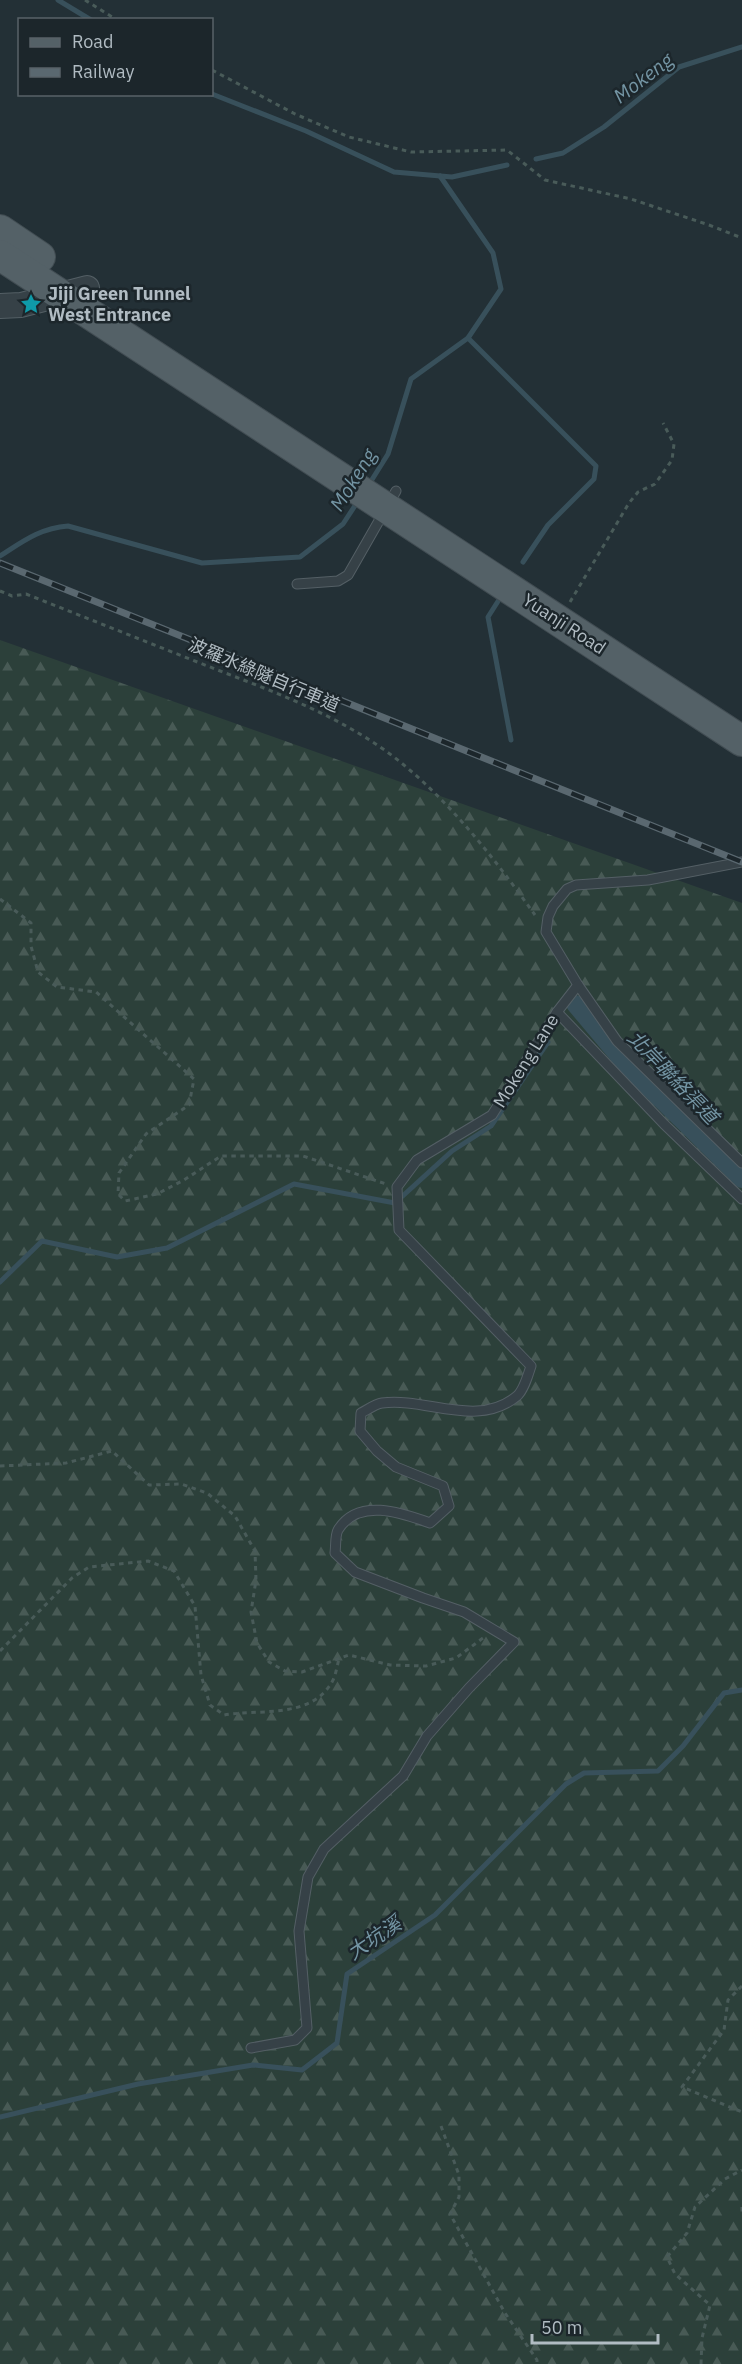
<svg xmlns="http://www.w3.org/2000/svg" width="742" height="2364" font-family="'IBM Plex Sans','Noto Sans TC',sans-serif">
<style>
.forest{fill:url(#forest-firs)}
.lines{fill:none;stroke-linecap:round;stroke-linejoin:round}
.stream{stroke:#38505b;stroke-width:5}
.canal{stroke:#38505b;stroke-width:18}
.service-casing{stroke:#545f65;stroke-width:11}
.tertiary-casing{stroke:#545f65;stroke-width:26}
.primary-casing{stroke:#424d53;stroke-width:32}
.path{stroke:#495b59;stroke-width:3;stroke-dasharray:4.5 4.5;stroke-linecap:butt}
.service{stroke:#364147;stroke-width:9}
.tertiary{stroke:#364147;stroke-width:24}
.primary{stroke:#546167;stroke-width:30}
.rail-casing{stroke:#5a6870;stroke-width:7}
.rail{stroke:#1c262b;stroke-width:4.5;stroke-dasharray:14;stroke-linecap:butt}
.labels{text-anchor:middle;stroke-width:5;stroke-linejoin:round;paint-order:stroke}
.poi-label{font-size:18px;font-weight:bold;fill:#b1bcc3;stroke:#1c262b;text-anchor:start}
.street-label{font-size:18px;fill:#b1bcc3;stroke:#1c262b}
.water-label{font-size:20px;font-style:italic;fill:#7495a4;stroke:#1c262b}
</style>
<defs>
<pattern id="forest-firs" width="22" height="20" patternUnits="userSpaceOnUse" patternTransform="scale(1.5)"><rect width="22" height="20" fill="#2c403a"/><path d="M5 1l3.5 6h-7zM16 11l3.5 6h-7z" fill="#485a55"/></pattern>
</defs>
<rect width="100%" height="100%" fill="#233036"/>
<path class="forest" d="M 0,640 L 742,903 L 742,2364 L 0,2364 Z"/>
<g class="lines">
<g class="stream">
<path d="M 58,0 L 91,20"/>
<path d="M 212,94 L 306,131 L 394,172 L 452,177 L 507,165"/>
<path d="M 536,159 L 563,153 L 604,127 L 679,67 L 742,47"/>
<path d="M 468,338 L 596,466 L 594,479 L 548,525 L 523,562"/>
<path d="M 368,486 L 388,454 L 411,379 L 468,338 L 501,289 L 493,253 L 440,176"/>
<path d="M 0,556 C 22,542 40,528 68,526 L 202,563 L 300,557 L 343,524 L 358,501"/>
<path d="M 502,595 L 488,617 L 511,740"/>
<path d="M 0,1282 L 42,1241 L 117,1257 L 167,1248 L 294,1184 L 395,1203 L 452,1151 L 491,1126 L 548,1042"/>
<path d="M 0,2117 L 138,2084 L 253,2065 L 302,2070 L 337,2043 L 347,1974 L 435,1915 L 566,1784 L 584,1773 L 658,1771 L 683,1746 L 724,1693 L 742,1690"/>
</g>
<path class="canal" d="M 575,1004 L 628,1067 L 742,1179"/>
<defs>
<g id="service">
<path d="M 297,584 L 338,581 L 348,575 L 396,491"/>
<path d="M 742,862 L 648,880 L 576,885 L 567,889 L 553,906 L 548,917 L 546,932 L 578,985 L 617,1041 L 742,1163"/>
<path d="M 557,1012 L 664,1124 L 742,1199"/>
<path d="M 251,2048 L 295,2040 L 307,2028 L 299,1931 L 308,1877 L 324,1849 L 403,1776 L 427,1736 L 469,1688 L 514,1642 L 464,1612 L 423,1598 L 355,1572 L 335,1553 C 336,1546 335,1535 338,1530 C 358,1497 402,1513 430,1523 L 449,1506 L 443,1486 L 396,1467 L 377,1451 L 360,1431 L 361,1413 C 367,1410 375,1404 382,1403 C 427,1397 477,1429 517,1396 C 524,1390 528,1375 531,1366 L 399,1230 L 397,1187 L 417,1160 L 492,1115 L 557,1012 L 578,985"/>
</g>
<path id="tertiary" d="M 0,306 L 21,305 L 87,288"/>
<g id="primary">
<path d="M 0,230 L 40,257"/>
<path d="M 0,255 L 742,741"/>
</g>
</defs>
<use href="#service" class="service-casing"/>
<use href="#tertiary" class="tertiary-casing"/>
<use href="#primary" class="primary-casing"/>
<g class="path">
<path d="M 85,0 L 117,20"/>
<path d="M 212,70 L 295,114 L 349,137 L 411,152 L 507,150 L 545,180 L 631,199 L 709,225 L 742,238"/>
<path d="M 0,591 L 12,596 L 26,594 C 89,619 152,644 215,669 C 277,693 340,716 394,757 C 450,801 494,858 535,915"/>
<path d="M 570,602 L 629,503 L 638,492 L 655,484 L 672,460 L 674,444 L 663,423"/>
<path d="M 0,899 L 31,923 L 31,946 L 38,972 L 57,987 L 96,992 L 194,1079 L 189,1105 L 146,1134 L 119,1173 L 118,1194 L 125,1201 L 157,1194 L 184,1180 L 221,1156 L 303,1156 L 386,1184"/>
<path d="M 0,1466 L 66,1463 L 112,1451 L 149,1485 L 181,1484 L 207,1493 L 235,1516 L 255,1551 L 256,1580 L 251,1612 L 257,1643 L 269,1662 L 285,1671 L 302,1672 L 349,1655 L 390,1665 L 426,1666 L 456,1658 L 483,1638"/>
<path d="M 0,1651 L 72,1578 L 89,1567 L 148,1561 L 174,1571 L 195,1606 L 201,1675 L 210,1705 L 224,1715 C 259,1709 311,1719 332,1682 C 336,1675 337,1666 339,1659"/>
<path d="M 742,1986 L 728,2000 L 724,2030 L 682,2087 L 742,2112"/>
<path d="M 441,2126 L 459,2175 L 459,2197 L 450,2214 L 505,2313 L 537,2360 L 537,2364"/>
<path d="M 742,2207 L 742,2212"/>
<path d="M 701,2364 L 702,2338 L 710,2305 L 675,2274 L 667,2257 L 687,2233 L 695,2207 L 725,2179 L 742,2170"/>
</g>
<use href="#service" class="service"/>
<use href="#tertiary" class="tertiary"/>
<use href="#primary" class="primary"/>
<defs>
<path id="rail" d="M 0,563 L 742,862"/>
</defs>
<use href="#rail" class="rail-casing"/>
<use href="#rail" class="rail"/>
</g>
<defs>
<symbol id="sight-bare" viewBox="-9 -9 18 18"><path d="M0-6L1.8-2.2L6-1.7L2.9 1.2L3.7 5.4L0 3.3L-3.7 5.4L-2.9 1.2L-6-1.7L-1.8-2.2Z" fill="#0f9aa8" stroke="#1c262b" stroke-width="2.5" paint-order="stroke"/></symbol>
</defs>
<g fill-rule="evenodd">
<use href="#sight-bare" x="16" y="289" width="30" height="30"/>
</g>
<g class="labels">
<g class="poi-label">
<text x="48" y="300">Jiji Green Tunnel<tspan x="48" dy="21">West Entrance</tspan></text>
</g>
<g class="street-label">
<text transform="translate(564 624) rotate(33)" y="6">Yuanji Road</text>
<text transform="translate(264 675) rotate(23)" y="6">波羅水綠隧自行車道</text>
<text transform="translate(526 1061) rotate(-58)" y="6">Mokeng Lane</text>
</g>
<g class="water-label">
<text transform="translate(643 78) rotate(-37)" y="7">Mokeng</text>
<text transform="translate(353 480) rotate(-58)" y="7">Mokeng</text>
<text transform="translate(673 1077) rotate(46)" y="7">北岸聯絡渠道</text>
<text transform="translate(374 1938) rotate(-34)" y="7">大坑溪</text>
</g>
</g>
<rect x="18" y="18" width="195" height="78" fill="#1c262b" stroke="#586268" stroke-width="1.5"/>
<rect x="30" y="38" width="30" height="9" fill="#546167" stroke="#586268" stroke-width="1.5"/>
<text x="72" y="48" font-size="18" fill="#b1bcc3">Road</text>
<rect x="30" y="68" width="30" height="9" fill="#5a6870" stroke="#586268" stroke-width="1.5"/>
<text x="72" y="78" font-size="18" fill="#b1bcc3">Railway</text>
<path d="M532 2334v9h126v-9" fill="none" stroke="#b1bcc3" stroke-width="3"/>
<text x="541" y="2334" font-size="18" fill="#b1bcc3" stroke="#1c262b" stroke-width="4.5" paint-order="stroke">50 m</text>
</svg>
